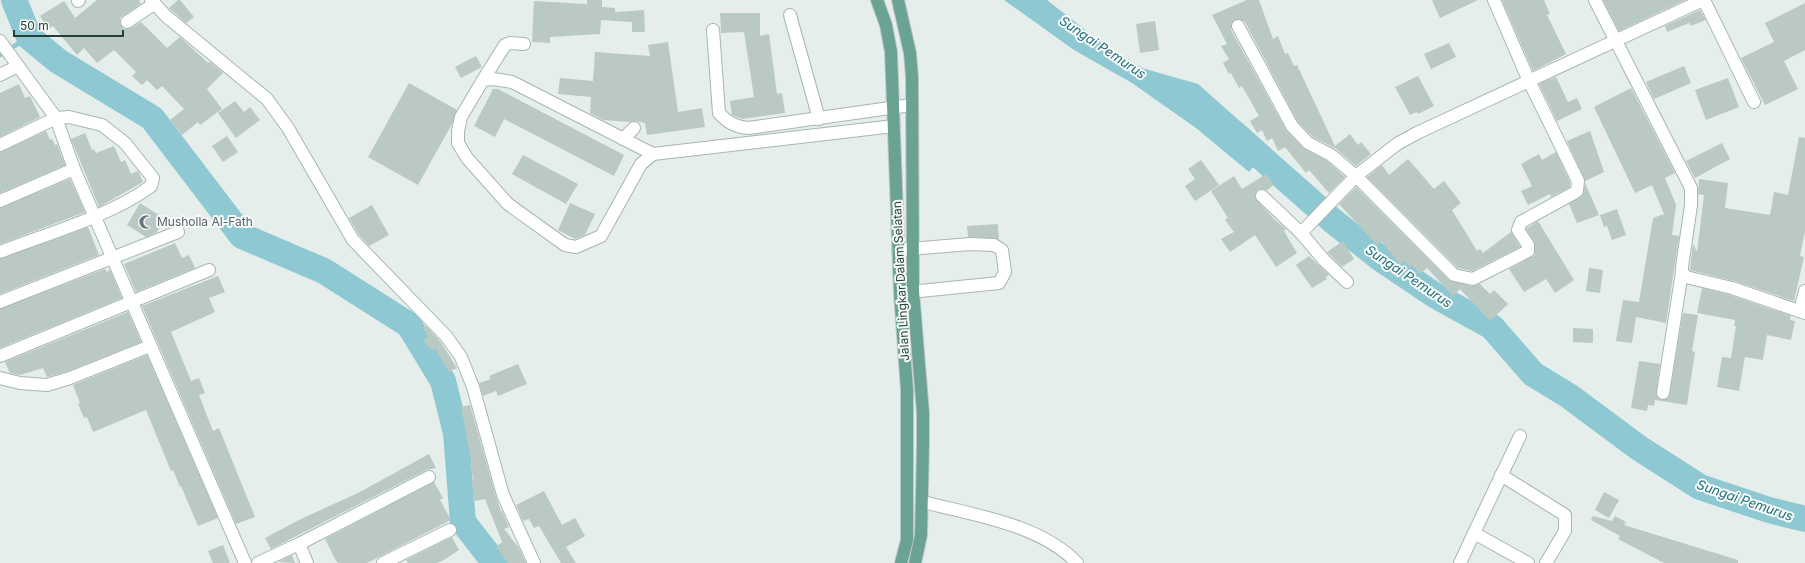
<svg xmlns="http://www.w3.org/2000/svg" width="1805" height="563" font-family="Inter,sans-serif">
<style>
.water{fill:#8ec8d2}
.lines{fill:none;stroke-linecap:round;stroke-linejoin:round}
.stream{stroke:#8ec8d2;stroke-width:4.5}
.river{stroke:#8ec8d2;stroke-width:26}
.building{fill:#bac9c3}
.minor-casing{stroke:#a7b6b1;stroke-width:14}
.major-casing{stroke:#c2cac7;stroke-width:14}
.minor{stroke:#fff;stroke-width:12}
.major{stroke:#6aa394;stroke-width:12}
.labels{text-anchor:middle;stroke-width:4;stroke-linejoin:round;paint-order:stroke}
.worship-label{font-size:12px;fill:#5b616d;stroke:#f6faf8;text-anchor:start}
.street-label{font-size:12px;fill:#244038;stroke:#f6faf8}
.water-label{font-size:13px;font-style:italic;fill:#1e6d7c;stroke:#f6faf8}
</style>
<rect width="100%" height="100%" fill="#e5eeea"/>
<path class="water" d="M 1004,0 L 1047,0 L 1098,40 L 1142,68 L 1198,84 L 1269,147 L 1249,172 L 1196,128 L 1132,83 L 1074,50 Z"/>
<g class="lines">
<path class="stream" d="M 0,55 L 29,37"/>
<g class="river">
<path d="M 14,0 L 29,37 L 58,61 L 152,118 L 242,236 L 324,271 L 409,325 L 443,381 L 456,433 L 463,522 L 495,563"/>
<path d="M 1235,134 L 1333,221 L 1381,259 L 1436,296 L 1492,327 L 1533,374 L 1569,396 L 1639,448 L 1700,487 L 1769,510 L 1805,519"/>
</g>
</g>
<g class="building">
<path d="M 97,0 L 139,0 L 141,4 L 120,18 L 120,23 L 123,29 L 131,28 L 141,22 L 167,48 L 180,37 L 208,63 L 210,62 L 221,71 L 223,73 L 207,89 L 222,109 L 200,125 L 198,122 L 182,135 L 170,120 L 184,109 L 162,86 L 157,90 L 147,80 L 142,85 L 132,76 L 136,72 L 114,50 L 97,63 L 84,48 L 77,55 L 53,26 L 48,29 L 40,16 L 64,1 L 75,18 Z"/>
<path d="M 178,0 L 180,0 L 194,17 L 186,23 L 169,8 Z"/>
<path d="M 587,0 L 602,0 L 602,7 L 615,8 L 615,12 L 644,10 L 645,32 L 632,32 L 632,22 L 601,20 L 600,34 L 550,37 L 550,43 L 532,42 L 534,1 L 587,4 Z"/>
<path d="M 1247,0 L 1259,0 L 1273,39 L 1278,36 L 1285,54 L 1288,53 L 1294,66 L 1297,65 L 1335,146 L 1350,134 L 1358,145 L 1361,142 L 1371,154 L 1356,166 L 1335,148 L 1313,137 L 1298,122 L 1245,22 L 1239,19 L 1234,20 L 1231,25 L 1231,30 L 1286,130 L 1303,148 L 1327,161 L 1345,177 L 1329,193 L 1309,170 L 1306,173 L 1285,147 L 1278,151 L 1272,138 L 1267,141 L 1262,130 L 1257,133 L 1250,121 L 1259,116 L 1242,86 L 1239,88 L 1231,73 L 1229,74 L 1223,63 L 1229,59 L 1221,46 L 1227,44 L 1212,15 Z"/>
<path d="M 1432,0 L 1478,0 L 1440,18 Z"/>
<path d="M 1502,0 L 1544,0 L 1550,14 L 1547,15 L 1566,54 L 1533,71 Z"/>
<path d="M 1603,0 L 1685,0 L 1619,31 Z"/>
<path d="M 1805,3 L 1805,50 L 1784,61 L 1798,89 L 1765,105 L 1741,58 L 1774,42 L 1765,23 Z"/>
<path d="M 1700,10 L 1706,20 L 1691,26 L 1689,23 L 1667,32 L 1665,26 Z"/>
<path d="M 720,13 L 760,13 L 760,36 L 769,34 L 777,94 L 782,93 L 785,113 L 742,119 L 732,115 L 730,101 L 754,97 L 744,32 L 721,33 Z"/>
<path d="M 1155,21 L 1159,50 L 1140,53 L 1136,24 Z"/>
<path d="M 668,42 L 678,112 L 702,108 L 705,127 L 647,135 L 645,123 L 636,121 L 629,122 L 603,120 L 590,113 L 591,97 L 558,94 L 560,78 L 593,81 L 595,52 L 650,56 L 648,45 Z"/>
<path d="M 1449,43 L 1456,57 L 1431,69 L 1424,54 Z"/>
<path d="M 476,56 L 482,67 L 461,78 L 455,67 Z"/>
<path d="M 1684,66 L 1691,83 L 1654,99 L 1646,82 Z"/>
<path d="M 1418,76 L 1434,106 L 1418,114 L 1417,112 L 1410,115 L 1395,87 Z"/>
<path d="M 1556,77 L 1568,102 L 1577,98 L 1582,109 L 1557,121 L 1539,84 Z"/>
<path d="M 1728,78 L 1739,107 L 1706,120 L 1695,90 Z"/>
<path d="M 409,83 L 457,110 L 452,124 L 418,185 L 368,157 Z"/>
<path d="M 19,84 L 25,98 L 30,96 L 40,117 L 0,137 L 0,93 Z"/>
<path d="M 1631,88 L 1675,173 L 1665,178 L 1676,205 L 1672,235 L 1679,236 L 1666,323 L 1636,317 L 1632,343 L 1616,341 L 1623,300 L 1639,302 L 1653,218 L 1664,214 L 1652,185 L 1635,193 L 1594,107 Z"/>
<path d="M 493,89 L 498,89 L 624,155 L 614,176 L 504,119 L 495,137 L 474,126 Z"/>
<path d="M 235,101 L 244,112 L 250,107 L 260,120 L 236,138 L 218,113 Z"/>
<path d="M 46,131 L 50,140 L 52,139 L 55,145 L 57,144 L 65,165 L 0,193 L 0,152 Z"/>
<path d="M 1590,131 L 1604,172 L 1585,181 L 1567,141 Z"/>
<path d="M 85,133 L 92,150 L 94,149 L 96,153 L 114,146 L 121,162 L 125,160 L 131,174 L 138,171 L 143,182 L 99,207 L 71,139 Z"/>
<path d="M 227,136 L 238,152 L 223,162 L 212,146 Z"/>
<path d="M 1799,137 L 1805,138 L 1805,231 L 1800,256 L 1804,257 L 1794,301 L 1734,281 L 1690,270 L 1693,244 L 1697,252 L 1704,195 L 1698,194 L 1699,179 L 1728,183 L 1725,208 L 1770,215 L 1774,192 L 1788,195 Z"/>
<path d="M 1722,143 L 1730,159 L 1695,178 L 1686,161 Z"/>
<path d="M 1556,152 L 1570,182 L 1570,187 L 1551,197 L 1550,194 L 1528,205 L 1521,191 L 1532,186 L 1521,164 L 1539,154 L 1542,160 Z"/>
<path d="M 523,155 L 578,184 L 566,204 L 512,174 Z"/>
<path d="M 1408,159 L 1434,189 L 1444,181 L 1461,203 L 1452,210 L 1477,251 L 1480,249 L 1483,253 L 1511,232 L 1520,247 L 1472,271 L 1458,268 L 1367,177 L 1382,165 L 1389,175 Z"/>
<path d="M 1201,160 L 1219,185 L 1195,201 L 1185,186 L 1195,179 L 1188,169 Z"/>
<path d="M 1266,174 L 1274,185 L 1267,190 L 1260,189 L 1257,191 L 1255,198 L 1275,220 L 1286,229 L 1284,231 L 1297,253 L 1276,267 L 1255,235 L 1230,252 L 1221,239 L 1234,232 L 1225,220 L 1228,218 L 1211,191 L 1234,176 L 1242,189 Z"/>
<path d="M 70,179 L 85,212 L 0,244 L 0,208 Z"/>
<path d="M 1585,183 L 1599,215 L 1577,223 L 1569,204 L 1583,195 Z"/>
<path d="M 1356,187 L 1449,280 L 1471,286 L 1480,284 L 1490,294 L 1494,290 L 1508,304 L 1490,321 L 1460,289 L 1453,296 L 1427,268 L 1420,274 L 1412,265 L 1410,267 L 1404,261 L 1400,265 L 1381,241 L 1377,245 L 1339,204 Z"/>
<path d="M 140,203 L 165,219 L 157,232 L 146,237 L 127,225 Z"/>
<path d="M 570,203 L 595,214 L 585,235 L 575,239 L 558,230 Z"/>
<path d="M 372,205 L 389,235 L 369,246 L 359,235 L 349,218 Z"/>
<path d="M 1617,209 L 1626,235 L 1612,240 L 1607,226 L 1604,227 L 1600,215 Z"/>
<path d="M 1538,221 L 1574,280 L 1555,293 L 1546,279 L 1524,292 L 1509,269 L 1535,255 L 1534,241 L 1526,229 Z"/>
<path d="M 998,224 L 999,239 L 968,237 L 967,226 Z"/>
<path d="M 88,227 L 99,255 L 0,294 L 0,259 Z"/>
<path d="M 1343,241 L 1354,259 L 1342,267 L 1327,252 Z"/>
<path d="M 175,243 L 182,258 L 189,255 L 195,268 L 136,292 L 124,264 Z"/>
<path d="M 1309,256 L 1329,275 L 1326,277 L 1327,279 L 1312,288 L 1296,265 Z"/>
<path d="M 1589,268 L 1603,270 L 1600,293 L 1586,291 Z"/>
<path d="M 105,269 L 107,272 L 110,270 L 122,298 L 0,348 L 0,309 Z"/>
<path d="M 218,276 L 225,292 L 209,298 L 215,312 L 171,332 L 191,381 L 199,378 L 205,393 L 199,395 L 213,431 L 219,428 L 255,517 L 236,524 L 142,306 Z"/>
<path d="M 1702,288 L 1730,295 L 1791,316 L 1790,320 L 1795,321 L 1791,340 L 1767,335 L 1763,360 L 1745,357 L 1739,391 L 1717,387 L 1722,357 L 1731,358 L 1736,326 L 1734,326 L 1735,320 L 1697,313 Z"/>
<path d="M 128,312 L 141,342 L 68,371 L 47,377 L 43,368 L 20,375 L 10,373 L 5,362 Z"/>
<path d="M 1683,313 L 1698,315 L 1692,351 L 1695,352 L 1687,405 L 1655,400 L 1654,406 L 1648,405 L 1647,411 L 1631,408 L 1639,361 L 1660,364 L 1656,395 L 1661,400 L 1669,397 Z"/>
<path d="M 426,326 L 440,341 L 457,368 L 449,372 L 435,348 L 432,350 L 423,341 L 428,337 L 423,328 Z"/>
<path d="M 1573,328 L 1593,329 L 1593,343 L 1573,342 Z"/>
<path d="M 147,355 L 218,518 L 198,526 L 181,486 L 180,487 L 173,470 L 171,471 L 146,410 L 93,432 L 87,417 L 84,418 L 78,404 L 80,403 L 73,385 Z"/>
<path d="M 518,364 L 527,384 L 498,396 L 496,391 L 483,396 L 479,383 L 491,379 L 489,376 Z"/>
<path d="M 470,405 L 496,497 L 501,511 L 502,511 L 509,527 L 504,529 L 519,548 L 526,563 L 508,563 L 496,547 L 502,542 L 485,499 L 475,501 L 471,480 L 474,479 L 470,466 L 472,465 L 461,407 Z"/>
<path d="M 429,454 L 436,468 L 426,470 L 271,549 L 265,538 L 301,519 L 360,492 Z"/>
<path d="M 434,482 L 443,498 L 440,500 L 451,520 L 367,563 L 338,563 L 335,559 L 325,539 Z"/>
<path d="M 544,491 L 562,525 L 575,518 L 585,536 L 566,547 L 576,563 L 561,563 L 539,526 L 534,528 L 529,519 L 523,521 L 516,505 Z"/>
<path d="M 1604,492 L 1619,500 L 1609,518 L 1595,510 Z"/>
<path d="M 1593,516 L 1612,521 L 1615,516 L 1626,522 L 1624,525 L 1738,560 L 1738,563 L 1664,563 L 1618,539 L 1620,536 L 1591,520 Z"/>
<path d="M 452,537 L 459,550 L 444,560 L 437,563 L 408,563 L 406,560 Z"/>
<path d="M 223,545 L 230,563 L 213,563 L 208,551 Z"/>
<path d="M 292,555 L 295,563 L 278,562 Z"/>
</g>
<g class="lines">
<defs>
<g id="minor">
<path d="M 151,0 L 166,16 L 267,99 L 288,128 L 353,240 L 446,336 L 461,357 L 473,387 L 503,495 L 534,563"/>
<path d="M 1595,0 L 1691,188 L 1691,205 L 1682,267 L 1682,272 L 1663,393"/>
<path d="M 1704,0 L 1754,102"/>
<path d="M 78,1 L 79,0"/>
<path d="M 790,15 L 819,119"/>
<path d="M 127,22 L 154,4"/>
<path d="M 1238,26 L 1292,126 L 1308,143 L 1331,155 L 1356,176 L 1397,144 L 1417,133 L 1703,0"/>
<path d="M 713,30 L 719,113 C 728,123 736,127 749,128 L 911,105"/>
<path d="M 0,41 L 56,118 L 74,169 L 245,563"/>
<path d="M 0,75 L 18,66"/>
<path d="M 483,80 L 505,45 L 510,43 L 524,44"/>
<path d="M 623,139 L 634,128"/>
<path d="M 0,145 L 56,118 L 69,117 L 102,125 L 125,143 L 153,178 L 151,186 C 113,215 46,234 0,252"/>
<path d="M 653,154 L 512,82 L 493,79 L 483,80 L 461,117 L 458,131 L 458,143 L 467,158 L 508,204 L 565,245 L 576,247 L 601,236 L 641,164 L 653,154 L 894,126"/>
<path d="M 1262,196 L 1301,233 L 1356,176 L 1454,275 L 1473,279 L 1528,251 L 1528,245 L 1518,230 L 1521,222 L 1574,193 L 1577,191 L 1578,181 L 1529,81 L 1494,0"/>
<path d="M 0,201 L 74,169"/>
<path d="M 1301,233 L 1324,260 L 1347,282"/>
<path d="M 898,250 L 970,244 L 994,245 L 1002,250 L 1005,272 L 999,283 L 900,293"/>
<path d="M 1682,272 L 1686,277 L 1732,288 L 1805,313"/>
<path d="M 0,302 L 178,232"/>
<path d="M 1800,311 L 1805,291"/>
<path d="M 0,356 L 209,270"/>
<path d="M 0,378 L 20,383 L 47,385 L 70,378 L 150,346"/>
<path d="M 1501,475 L 1565,515 L 1565,531 L 1546,563"/>
<path d="M 923,502 C 973,515 1040,524 1077,563"/>
<path d="M 1474,533 L 1520,436"/>
<path d="M 299,544 L 307,563"/>
<path d="M 258,563 L 299,544 L 429,477"/>
<path d="M 383,563 L 450,530"/>
<path d="M 1460,563 L 1474,533 L 1528,563"/>
</g>
<g id="major">
<path d="M 877,0 L 886,25 L 891,52 L 900,293 L 907,390 L 907,540 L 901,563"/>
<path d="M 898,0 L 910,53 L 912,77 L 913,291 L 923,413 L 923,444 L 921,535 L 915,563"/>
</g>
</defs>
<use href="#minor" class="minor-casing"/>
<use href="#major" class="major-casing"/>
<use href="#minor" class="minor"/>
<use href="#major" class="major"/>
</g>
<defs>
<symbol id="mosque-bare" viewBox="-9 -9 18 18"><path d="M3.5-4.9A6 6 0 1 0 3.5 4.9A5 5 0 1 1 3.5-4.9Z" fill="#6b7280" stroke="#f6faf8" stroke-width="2.5" paint-order="stroke"/></symbol>
</defs>
<g fill-rule="evenodd">
<use href="#mosque-bare" x="136" y="212" width="20" height="20"/>
</g>
<g class="labels">
<g class="worship-label">
<text x="157" y="226">Musholla Al-Fath</text>
</g>
<g class="street-label">
<text transform="translate(901 281) rotate(-93)" y="4">Jalan Lingkar Dalam Selatan</text>
</g>
<g class="water-label">
<text transform="translate(1103 47) rotate(34)" y="5">Sungai Pemurus</text>
<text transform="translate(1409 276) rotate(34)" y="5">Sungai Pemurus</text>
<text transform="translate(1745 500) rotate(19)" y="5">Sungai Pemurus</text>
</g>
</g>
<path d="M14 30v6h109v-6" fill="none" stroke="#244038" stroke-width="2"/>
<text x="20" y="30" font-size="12" fill="#244038" stroke="#f6faf8" stroke-width="3" paint-order="stroke">50 m</text>
</svg>
